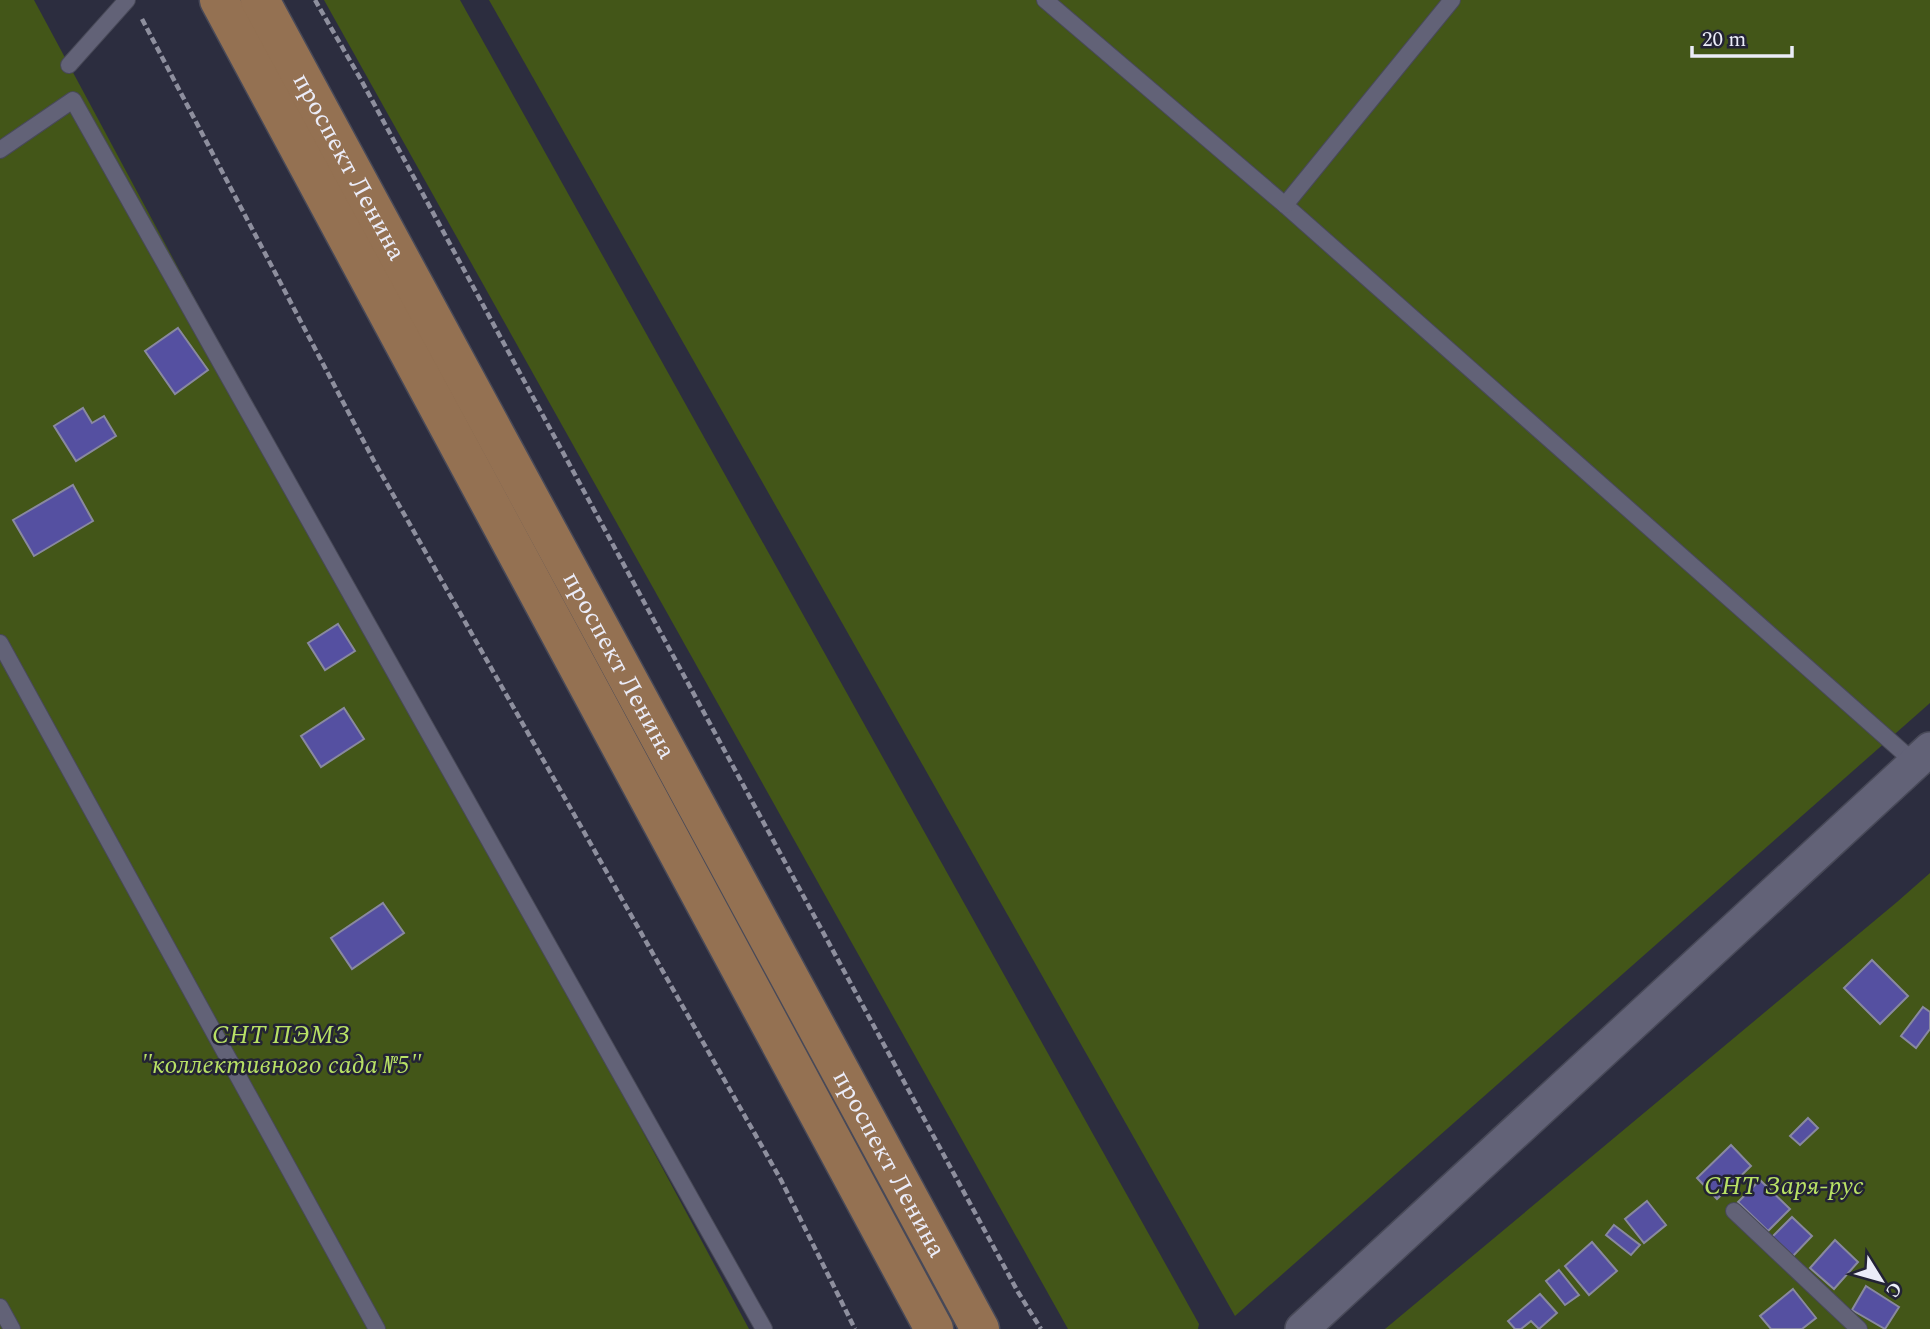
<svg xmlns="http://www.w3.org/2000/svg" width="1930" height="1329" font-family="Spectral,serif">
<style>
.green{fill:#435618}
.building{fill:#5550a1;stroke:#8989a0;stroke-width:2}
.lines{fill:none;stroke-linecap:round;stroke-linejoin:round}
.lane-casing{stroke:#484958;stroke-width:18}
.street-casing{stroke:#484958;stroke-width:36}
.primary-casing{stroke:#484958;stroke-width:41}
.path{stroke:#8e8f9e;stroke-width:4.5;stroke-dasharray:7 3.5;stroke-linecap:butt}
.lane{stroke:#626277;stroke-width:16}
.street{stroke:#626277;stroke-width:33}
.primary{stroke:#947152;stroke-width:38}
.labels{text-anchor:middle;stroke-width:5;stroke-linejoin:round;paint-order:stroke}
.street-label{font-size:26px;fill:#ebecf8;stroke:#232335}
.park-label{font-size:26px;font-style:italic;fill:#b8e165;stroke:#232335}
</style>
<rect width="100%" height="100%" fill="#2c2d3f"/>
<g class="green">
<path d="M 0,0 L 34,0 L 749,1329 L 0,1329 Z"/>
<path d="M 324,0 L 460,0 L 1199,1324 L 1198,1329 L 1068,1329 Z"/>
<path d="M 489,0 L 1930,0 L 1930,703 L 1235,1316 Z"/>
<path d="M 1930,873 L 1930,1329 L 1385,1329 L 1897,902 Z"/>
</g>
<g class="building">
<path d="M 178,328 L 208,370 L 175,394 L 145,351 Z"/>
<path d="M 83,408 L 92,423 L 104,416 L 116,436 L 76,461 L 54,426 Z"/>
<path d="M 73,485 L 93,521 L 34,556 L 13,520 Z"/>
<path d="M 338,624 L 355,651 L 325,670 L 308,643 Z"/>
<path d="M 344,708 L 364,739 L 321,767 L 301,736 Z"/>
<path d="M 383,903 L 404,933 L 352,969 L 331,938 Z"/>
<path d="M 1872,960 L 1908,996 L 1880,1024 L 1844,988 Z"/>
<path d="M 1923,1007 L 1930,1012 L 1930,1029 L 1916,1048 L 1901,1036 Z"/>
<path d="M 1808,1118 L 1818,1128 L 1800,1145 L 1790,1136 Z"/>
<path d="M 1731,1145 L 1751,1166 L 1717,1199 L 1697,1178 Z"/>
<path d="M 1760,1180 L 1790,1209 L 1768,1231 L 1738,1202 Z"/>
<path d="M 1647,1201 L 1666,1225 L 1644,1243 L 1625,1219 Z"/>
<path d="M 1792,1217 L 1812,1236 L 1791,1258 L 1771,1238 Z"/>
<path d="M 1614,1225 L 1640,1245 L 1631,1255 L 1606,1235 Z"/>
<path d="M 1835,1240 L 1858,1262 L 1834,1289 L 1810,1268 Z"/>
<path d="M 1592,1242 L 1617,1271 L 1589,1295 L 1565,1266 Z"/>
<path d="M 1559,1270 L 1579,1295 L 1565,1305 L 1546,1281 Z"/>
<path d="M 1866,1286 L 1899,1307 L 1885,1329 L 1852,1310 Z"/>
<path d="M 1793,1289 L 1816,1318 L 1802,1329 L 1771,1329 L 1760,1316 Z"/>
<path d="M 1540,1294 L 1557,1313 L 1539,1329 L 1531,1321 L 1521,1329 L 1515,1329 L 1508,1321 Z"/>
</g>
<g class="lines">
<defs>
<g id="lane">
<path d="M 1045,0 L 1285,205 L 1914,762"/>
<path d="M 69,65 L 127,0"/>
<path d="M 0,150 L 73,100 L 764,1329"/>
<path d="M 1285,205 L 1452,0"/>
<path d="M 0,643 L 377,1329"/>
<path d="M 1734,1211 L 1859,1329"/>
<path d="M 0,1307 L 12,1329"/>
</g>
<path id="street" d="M 1302,1329 L 1930,749"/>
<g id="primary">
<path d="M 219,0 L 934,1329"/>
<path id="s1" d="M 260,0 L 980,1329"/>
</g>
</defs>
<use href="#lane" class="lane-casing"/>
<use href="#street" class="street-casing"/>
<use href="#primary" class="primary-casing"/>
<g class="path">
<path d="M 315,0 L 360,78 L 1018,1292 L 1041,1329"/>
<path d="M 142,19 L 374,461 L 781,1180 L 855,1329"/>
</g>
<use href="#lane" class="lane"/>
<use href="#street" class="street"/>
<use href="#primary" class="primary"/>
</g>
<g class="labels">
<g class="street-label">
<text dy="9" stroke="none"><textPath href="#s1" startOffset="189">проспект Ленина</textPath></text>
<text dy="9" stroke="none"><textPath href="#s1" startOffset="756">проспект Ленина</textPath></text>
<text dy="9" stroke="none"><textPath href="#s1" startOffset="1323">проспект Ленина</textPath></text>
</g>
<g class="park-label">
<text x="281" y="1043">СНТ ПЭМЗ<tspan x="281" dy="30">"коллективного сада №5"</tspan></text>
<text x="1784" y="1194">СНТ Заря-рус</text>
</g>
</g>
<g transform="translate(1881 1280) rotate(127)" stroke="#232335" stroke-width="5" paint-order="stroke">
<path d="M0-5L12 26L0 18L-12 26Z" fill="#ebecf8"/>
<text y="-10" font-size="19" font-weight="bold" text-anchor="middle" fill="#ebecf8">С</text>
</g>
<path d="M1692 46v10h100v-10" fill="none" stroke="#ebecf8" stroke-width="3.5"/>
<text x="1702" y="46" font-size="21" fill="#ebecf8" stroke="#232335" stroke-width="5" paint-order="stroke">20 m</text>
</svg>
